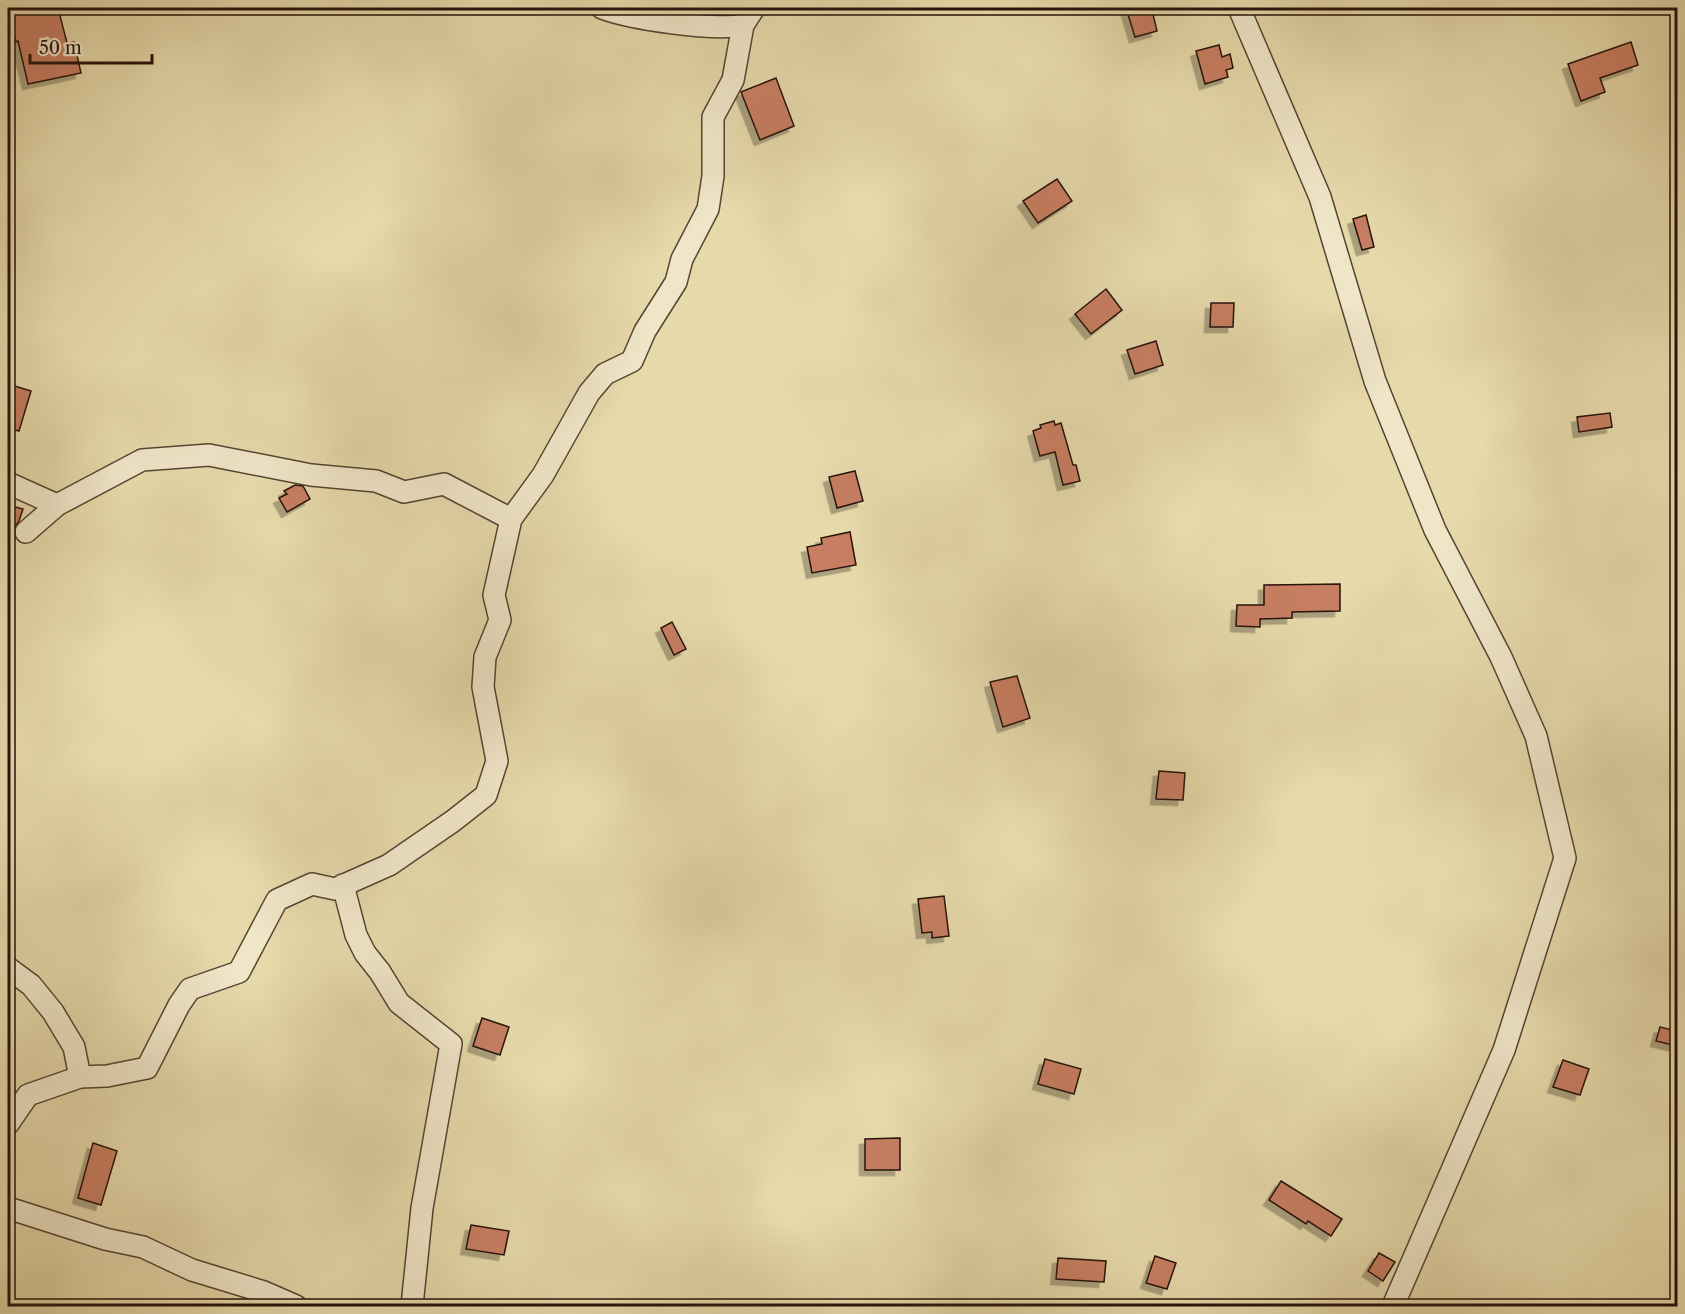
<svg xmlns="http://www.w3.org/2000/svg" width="1685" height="1314" font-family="'Libre Caslon Text',serif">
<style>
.building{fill:#c77e62;stroke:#26120a;stroke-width:1.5;filter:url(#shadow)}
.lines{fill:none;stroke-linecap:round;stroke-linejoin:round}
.minor-casing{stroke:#564432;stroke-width:24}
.minor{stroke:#efe6c8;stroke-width:21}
</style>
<defs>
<filter id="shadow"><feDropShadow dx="-5.5" dy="5.5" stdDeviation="0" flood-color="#0004"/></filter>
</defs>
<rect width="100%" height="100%" fill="#e6d9aa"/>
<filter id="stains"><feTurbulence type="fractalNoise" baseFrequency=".00333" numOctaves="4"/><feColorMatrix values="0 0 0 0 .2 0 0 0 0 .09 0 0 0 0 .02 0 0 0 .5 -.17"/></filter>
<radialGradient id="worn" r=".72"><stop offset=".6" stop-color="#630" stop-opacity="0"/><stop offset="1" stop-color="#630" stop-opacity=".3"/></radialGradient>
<g class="building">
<path d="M 8,8 L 58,8 L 67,43 L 74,42 L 81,73 L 28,84 L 18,41 L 16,42 Z"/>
<path d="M 1126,8 L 1144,8 L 1146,12 L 1152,10 L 1157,31 L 1135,37 Z"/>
<path d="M 1631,42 L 1638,65 L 1600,78 L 1605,92 L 1581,101 L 1568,64 Z"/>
<path d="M 1219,45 L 1222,57 L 1230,54 L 1233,68 L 1226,70 L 1228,77 L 1205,84 L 1196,51 Z"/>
<path d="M 776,78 L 794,126 L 760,140 L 741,92 Z"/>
<path d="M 1057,179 L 1072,201 L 1038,223 L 1023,201 Z"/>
<path d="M 1366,215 L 1374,247 L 1362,250 L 1353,219 Z"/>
<path d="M 1106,289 L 1122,310 L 1091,334 L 1075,314 Z"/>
<path d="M 1211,303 L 1234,303 L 1233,327 L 1210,327 Z"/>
<path d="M 1156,341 L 1163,365 L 1135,374 L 1127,350 Z"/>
<path d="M 8,384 L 31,391 L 19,431 L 8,428 Z"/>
<path d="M 1610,413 L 1612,427 L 1579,432 L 1577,417 Z"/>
<path d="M 1054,421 L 1055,425 L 1061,423 L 1073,465 L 1076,465 L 1080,481 L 1063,485 L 1055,452 L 1040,456 L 1033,431 L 1041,428 L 1040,425 Z"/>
<path d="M 855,471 L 863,501 L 837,508 L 829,477 Z"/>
<path d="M 295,485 L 303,486 L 310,499 L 287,512 L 279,498 L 287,494 L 284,491 Z"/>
<path d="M 8,505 L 23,509 L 19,521 L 14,528 L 15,537 L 11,550 L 8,549 Z"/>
<path d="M 850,532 L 856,565 L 812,573 L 807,547 L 822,544 L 821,538 Z"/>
<path d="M 1340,584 L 1340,611 L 1292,612 L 1292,618 L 1260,619 L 1260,627 L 1236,626 L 1237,605 L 1264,605 L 1264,585 Z"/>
<path d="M 672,622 L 686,649 L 674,655 L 661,628 Z"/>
<path d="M 1017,676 L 1030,718 L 1003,727 L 990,682 Z"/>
<path d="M 1159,771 L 1185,773 L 1183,800 L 1156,799 Z"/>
<path d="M 944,896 L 949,936 L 932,938 L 932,932 L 922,933 L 918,899 Z"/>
<path d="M 482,1018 L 509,1027 L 500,1055 L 473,1046 Z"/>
<path d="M 1660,1027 L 1677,1031 L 1677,1046 L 1656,1041 Z"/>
<path d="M 1045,1059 L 1081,1069 L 1074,1094 L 1038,1084 Z"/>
<path d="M 1563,1060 L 1589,1069 L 1580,1095 L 1553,1087 Z"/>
<path d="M 900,1138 L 900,1170 L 865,1170 L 865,1139 Z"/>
<path d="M 93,1143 L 117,1151 L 101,1205 L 78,1198 Z"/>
<path d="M 1281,1181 L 1342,1219 L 1331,1236 L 1308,1221 L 1306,1224 L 1269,1200 Z"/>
<path d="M 471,1225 L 509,1231 L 504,1255 L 466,1249 Z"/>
<path d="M 1379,1253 L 1395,1262 L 1383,1281 L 1368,1271 Z"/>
<path d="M 1155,1256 L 1176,1263 L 1167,1289 L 1146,1283 Z"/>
<path d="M 1058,1258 L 1106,1261 L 1104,1282 L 1056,1279 Z"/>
</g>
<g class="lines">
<defs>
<g id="minor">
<path d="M 602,8 C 631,19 713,31 743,25 L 754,8"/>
<path d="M 1239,8 L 1320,197 L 1375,381 L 1435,530 L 1501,657 L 1536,736 L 1565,858 L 1504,1050 L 1393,1306"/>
<path d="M 8,483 L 57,505"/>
<path d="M 26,532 L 57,505 L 142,460 L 209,455 L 311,475 L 376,481 L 404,492 L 444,484 L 511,519"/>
<path d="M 343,885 L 356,935 L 365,953 L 380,972 L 399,1003 L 451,1044 L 422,1208 L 412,1306"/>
<path d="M 8,968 L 31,985 L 53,1012 L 74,1047 L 80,1077"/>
<path d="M 8,1124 L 28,1095 L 80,1077 L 107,1076 L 147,1068 L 179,1005 L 190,989 L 239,972 L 277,900 L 312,884 L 335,889 L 389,865 L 453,821 L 486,795 L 497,761 L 483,687 L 485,657 L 500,620 L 494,595 L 511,519 L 543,475 L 589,393 L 605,374 L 632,361 L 645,331 L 676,282 L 682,259 L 708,209 L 713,176 L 713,117 L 733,80 L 743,25"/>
<path d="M 8,1208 L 105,1239 L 143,1247 L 192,1270 L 264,1292 L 296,1306"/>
</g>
</defs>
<use href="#minor" class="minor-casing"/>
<use href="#minor" class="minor"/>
</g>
<rect width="1685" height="1314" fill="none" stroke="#e6d9aa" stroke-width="30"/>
<rect x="9" y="9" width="1667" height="1296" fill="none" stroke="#26120a" stroke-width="3"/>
<rect x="15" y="15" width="1655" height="1284" fill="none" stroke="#26120a" stroke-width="1.5"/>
<path d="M30 54v9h122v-9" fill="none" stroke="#26120a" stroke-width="3"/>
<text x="39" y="54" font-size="18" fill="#26120a" stroke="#efe6c8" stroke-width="4.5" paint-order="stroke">50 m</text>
<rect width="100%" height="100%" filter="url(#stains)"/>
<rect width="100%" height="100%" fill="url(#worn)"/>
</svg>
